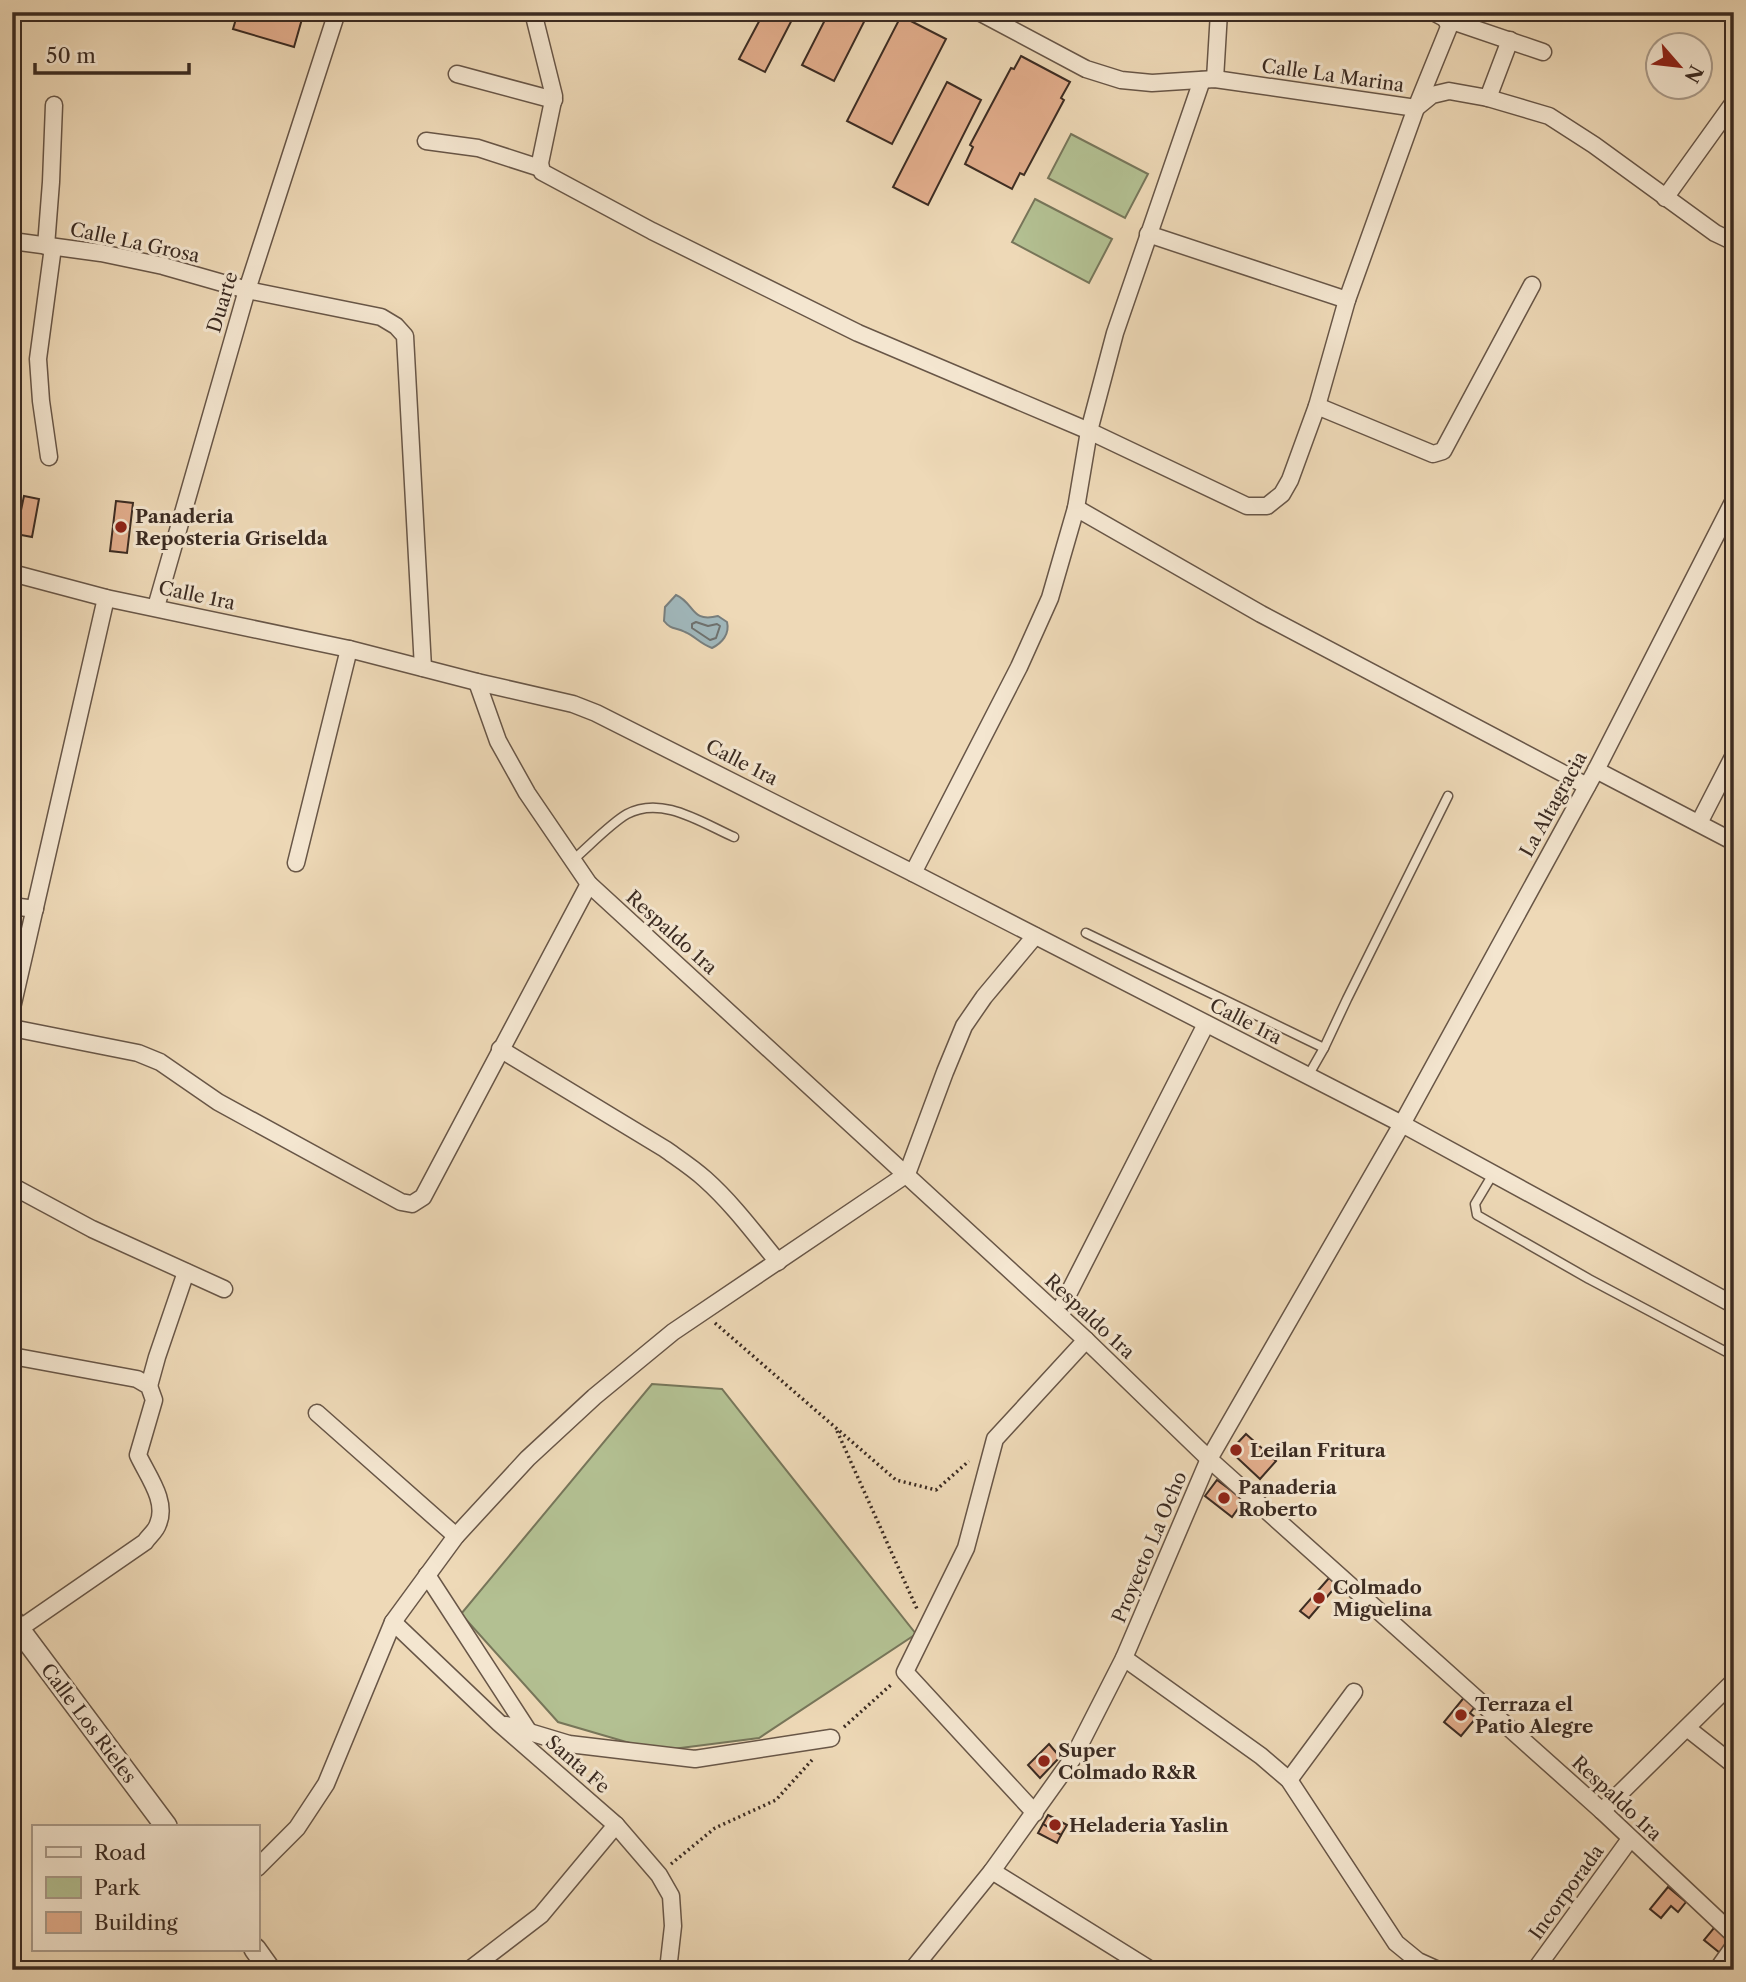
<svg xmlns="http://www.w3.org/2000/svg" width="1746" height="1982" font-family="'Libre Caslon Text',serif">
<style>
.green{fill:#b3c092;stroke:#77765a;stroke-width:2}
.water{fill:#a0b7bb;stroke:#787f7e;stroke-width:2}
.lines{fill:none;stroke-linecap:round;stroke-linejoin:round}
.shore{stroke:#6e716e;stroke-width:2}
.building{fill:#e3ae8d;stroke:#3b2b22;stroke-width:2}
.service-casing{stroke:#685647;stroke-width:11}
.minor-casing{stroke:#685647;stroke-width:19}
.tertiary-casing{stroke:#685647;stroke-width:24}
.path{stroke:#3b2b22;stroke-width:3.5;stroke-dasharray:2 3.5;stroke-linecap:butt}
.service{stroke:#f4e6d0;stroke-width:8}
.minor{stroke:#f4e6d0;stroke-width:16}
.tertiary{stroke:#f4e6d0;stroke-width:21}
.poi-dot{fill:#8f2418;stroke:#f4e6d0;stroke-width:2.5}
.labels{text-anchor:middle;stroke-width:6;stroke-linejoin:round;paint-order:stroke}
.street-label{font-size:19px;fill:#3b2b22;stroke:#f4e6d0}
.poi-label{font-size:19px;font-weight:bold;fill:#3b2b22;stroke:#f4e6d0;text-anchor:start}
</style>
<rect width="100%" height="100%" fill="#eed9b7"/>
<filter id="stains"><feTurbulence type="fractalNoise" baseFrequency=".00286" numOctaves="4"/><feColorMatrix values="0 0 0 0 .2 0 0 0 0 .09 0 0 0 0 .02 0 0 0 .5 -.17"/></filter>
<radialGradient id="worn" r=".72"><stop offset=".6" stop-color="#630" stop-opacity="0"/><stop offset="1" stop-color="#630" stop-opacity=".3"/></radialGradient>
<g class="green">
<path d="M 1071,134 L 1148,174 L 1125,218 L 1048,178 Z"/>
<path d="M 1035,199 L 1112,239 L 1089,283 L 1012,242 Z"/>
<path d="M 652,1384 L 722,1389 L 916,1634 L 759,1738 L 657,1751 L 558,1722 L 461,1614 Z"/>
</g>
<path class="water" d="M 676,595 C 695,603 690,623 718,616 L 727,622 C 730,634 722,643 712,648 C 699,643 695,636 685,632 C 676,627 671,630 664,621 L 665,607 Z"/>
<g class="lines">
<path class="shore" d="M 696,622 L 708,626 L 717,624 L 720,626 L 716,638 L 710,640 L 692,628 L 692,624 Z"/>
</g>
<g class="building">
<path d="M 238,12 L 304,12 L 294,47 L 233,29 Z"/>
<path d="M 764,12 L 796,12 L 765,72 L 739,59 Z"/>
<path d="M 829,12 L 869,12 L 834,81 L 802,65 Z"/>
<path d="M 901,16 L 946,39 L 892,144 L 847,121 Z"/>
<path d="M 1021,56 L 1070,82 L 1061,98 L 1064,100 L 1024,175 L 1020,173 L 1012,189 L 965,164 L 973,147 L 970,145 L 1011,68 L 1014,69 Z"/>
<path d="M 947,82 L 981,100 L 928,205 L 893,187 Z"/>
<path d="M 24,496 L 39,499 L 32,537 L 16,534 Z"/>
<path d="M 116,501 L 133,503 L 127,553 L 110,551 Z"/>
<path d="M 1246,1434 L 1276,1461 L 1260,1479 L 1230,1451 Z"/>
<path d="M 1217,1480 L 1244,1500 L 1232,1517 L 1205,1496 Z"/>
<path d="M 1329,1578 L 1337,1585 L 1309,1618 L 1300,1611 Z"/>
<path d="M 1466,1695 L 1477,1704 L 1470,1713 L 1476,1718 L 1461,1736 L 1444,1722 Z"/>
<path d="M 1049,1744 L 1060,1757 L 1040,1778 L 1028,1765 Z"/>
<path d="M 1048,1815 L 1067,1825 L 1061,1835 L 1043,1824 Z"/>
<path d="M 1043,1824 L 1061,1835 L 1057,1843 L 1038,1833 Z"/>
<path d="M 1668,1887 L 1686,1902 L 1678,1912 L 1671,1906 L 1661,1918 L 1650,1909 Z"/>
<path d="M 1718,1923 L 1730,1939 L 1720,1953 L 1704,1940 Z"/>
</g>
<g class="lines">
<defs>
<g id="service">
<path d="M 573,860 C 587,848 611,823 627,814 C 662,795 702,823 734,837"/>
<path d="M 1086,933 L 1324,1048 L 1347,999 L 1448,796"/>
<path d="M 1308,1076 L 1324,1048"/>
<path d="M 1493,1174 L 1475,1204 L 1477,1215 L 1589,1279 L 1734,1356"/>
</g>
<g id="minor">
<path d="M 533,12 L 554,96 L 540,163 L 542,172 L 652,231 L 858,333 L 1089,431 L 1247,506 L 1267,506 L 1282,494 L 1290,480 L 1317,406 L 1347,300 L 1416,108 L 1449,27 L 1446,19"/>
<path d="M 979,12 L 1086,69 L 1121,80 L 1152,83 L 1215,79 L 1416,108 L 1432,95 L 1449,91 L 1488,98 L 1549,116 L 1594,145 L 1715,233 L 1734,242"/>
<path d="M 1433,12 L 1446,19 L 1543,52"/>
<path d="M 457,74 L 554,100"/>
<path d="M 1215,79 L 1219,12"/>
<path d="M 1488,98 L 1510,40"/>
<path d="M 426,141 L 478,148 L 540,168"/>
<path d="M 1665,198 L 1734,102"/>
<path d="M 1148,234 L 1347,300"/>
<path d="M 12,241 L 101,253 L 163,266 L 247,290 L 381,317 L 396,326 L 405,336 L 423,668"/>
<path d="M 46,246 L 51,182 L 54,105"/>
<path d="M 1317,406 L 1433,454 L 1443,451 L 1532,285"/>
<path d="M 49,457 L 41,401 L 38,359 L 53,247"/>
<path d="M 1076,508 L 1261,614 L 1587,786"/>
<path d="M 12,573 L 106,598 L 349,649 L 477,682 L 573,704 L 596,713 L 913,873 L 1402,1124 L 1734,1305"/>
<path d="M 156,607 L 247,290 L 337,12"/>
<path d="M 477,682 L 498,741 L 527,793 L 589,884 L 1086,1340 L 1209,1459 L 1602,1811 L 1734,1935"/>
<path d="M 1596,770 L 1734,842"/>
<path d="M 1699,823 L 1734,755"/>
<path d="M 296,863 L 349,649"/>
<path d="M 913,873 L 1019,667 L 1050,598 L 1076,508 L 1089,431 L 1115,333 L 1202,80"/>
<path d="M 12,906 L 35,909"/>
<path d="M 12,1008 L 106,598"/>
<path d="M 12,1028 L 138,1053 L 160,1062 L 218,1102 L 401,1202 L 412,1204 L 423,1197 L 589,884"/>
<path d="M 500,1049 L 665,1149 C 679,1159 693,1168 705,1179 C 733,1204 755,1234 778,1262"/>
<path d="M 12,1186 L 92,1229 L 224,1289"/>
<path d="M 1058,1314 L 1206,1024"/>
<path d="M 12,1356 L 137,1379 L 149,1386 L 154,1400 L 138,1455 C 147,1475 168,1501 158,1524 C 156,1531 149,1536 145,1542 L 19,1629"/>
<path d="M 149,1386 L 157,1357 L 186,1272"/>
<path d="M 317,1413 L 456,1536"/>
<path d="M 427,1575 L 529,1732"/>
<path d="M 393,1622 L 499,1723 L 616,1825 L 659,1875 L 671,1896 L 673,1926 L 668,1970"/>
<path d="M 1124,1658 L 1261,1756 L 1289,1780 L 1396,1943 L 1418,1961 L 1438,1970"/>
<path d="M 506,1725 L 569,1744 L 695,1759 L 831,1738"/>
<path d="M 1687,1728 L 1734,1765"/>
<path d="M 1289,1780 L 1354,1692"/>
<path d="M 1602,1811 L 1734,1681"/>
<path d="M 1035,1813 L 905,1672 L 966,1548 L 995,1439 L 1086,1340"/>
<path d="M 257,1868 L 297,1828 L 326,1784 L 393,1622 L 456,1536 L 528,1458 L 594,1397 L 673,1332 L 907,1174 L 945,1072 L 964,1026 L 984,997 L 1035,936"/>
<path d="M 992,1871 L 1151,1970"/>
<path d="M 469,1970 L 541,1915 L 616,1825"/>
<path d="M 912,1970 L 992,1871 L 1073,1758 L 1124,1658 L 1209,1459 L 1402,1124 L 1596,770 L 1734,500"/>
<path d="M 1535,1970 L 1630,1839"/>
<path d="M 1717,1970 L 1734,1946"/>
</g>
<g id="tertiary">
<path d="M 12,1620 L 166,1826"/>
<path d="M 255,1949 L 270,1970"/>
</g>
</defs>
<use href="#service" class="service-casing"/>
<use href="#minor" class="minor-casing"/>
<use href="#tertiary" class="tertiary-casing"/>
<g class="path">
<path d="M 715,1323 L 896,1480 L 936,1490 L 969,1461"/>
<path d="M 837,1431 L 917,1609"/>
<path d="M 844,1727 L 893,1683"/>
<path d="M 671,1864 L 715,1828 L 776,1800 L 812,1760"/>
</g>
<use href="#service" class="service"/>
<use href="#minor" class="minor"/>
<use href="#tertiary" class="tertiary"/>
</g>
<g class="poi-dot">
<circle cx="121" cy="527" r="7"/>
<circle cx="1236" cy="1450" r="7"/>
<circle cx="1224" cy="1498" r="7"/>
<circle cx="1319" cy="1598" r="7"/>
<circle cx="1461" cy="1715" r="7"/>
<circle cx="1044" cy="1761" r="7"/>
<circle cx="1055" cy="1825" r="7"/>
</g>
<g class="labels">
<g class="street-label">
<text transform="translate(1333 75) rotate(8)" y="7">Calle La Marina</text>
<text transform="translate(135 242) rotate(12)" y="7">Calle La Grosa</text>
<text transform="translate(222 302) rotate(-73)" y="7">Duarte</text>
<text transform="translate(197 595) rotate(12)" y="7">Calle 1ra</text>
<text transform="translate(742 762) rotate(27)" y="7">Calle 1ra</text>
<text transform="translate(1553 804) rotate(-61)" y="7">La Altagracia</text>
<text transform="translate(672 932) rotate(42)" y="7">Respaldo 1ra</text>
<text transform="translate(1246 1021) rotate(27)" y="7">Calle 1ra</text>
<text transform="translate(1090 1316) rotate(43)" y="7">Respaldo 1ra</text>
<text transform="translate(1149 1547) rotate(-67)" y="7">Proyecto La Ocho</text>
<text transform="translate(89 1723) rotate(53)" y="7">Calle Los Rieles</text>
<text transform="translate(578 1764) rotate(41)" y="7">Santa Fe</text>
<text transform="translate(1617 1798) rotate(43)" y="7">Respaldo 1ra</text>
<text transform="translate(1566 1892) rotate(-54)" y="7">Incorporada</text>
</g>
<g class="poi-label">
<text x="135" y="523">Panaderia<tspan x="135" dy="22">Reposteria Griselda</tspan></text>
<text x="1250" y="1457">Leilan Fritura</text>
<text x="1238" y="1494">Panaderia<tspan x="1238" dy="22">Roberto</tspan></text>
<text x="1333" y="1594">Colmado<tspan x="1333" dy="22">Miguelina</tspan></text>
<text x="1475" y="1711">Terraza el<tspan x="1475" dy="22">Patio Alegre</tspan></text>
<text x="1058" y="1757">Super<tspan x="1058" dy="22">Colmado R&amp;R</tspan></text>
<text x="1069" y="1832">Heladeria Yaslin</text>
</g>
</g>
<rect width="1746" height="1982" fill="none" stroke="#eed9b7" stroke-width="42"/>
<rect x="14" y="14" width="1718" height="1954" fill="none" stroke="#3b2b22" stroke-width="3.5"/>
<rect x="21" y="21" width="1704" height="1940" fill="none" stroke="#3b2b22" stroke-width="2"/>
<rect x="32" y="1825" width="228" height="126" fill="#f4e6d0" stroke="#aa9b8a" stroke-width="2"/>
<rect x="46" y="1847" width="35" height="10" fill="#f4e6d0" stroke="#aa9b8a" stroke-width="2"/>
<text x="94" y="1860" font-size="21" fill="#3b2b22">Road</text>
<rect x="46" y="1877" width="35" height="21" fill="#b3c092" stroke="#aa9b8a" stroke-width="2"/>
<text x="94" y="1895" font-size="21" fill="#3b2b22">Park</text>
<rect x="46" y="1912" width="35" height="21" fill="#e3ae8d" stroke="#aa9b8a" stroke-width="2"/>
<text x="94" y="1930" font-size="21" fill="#3b2b22">Building</text>
<g transform="translate(1679 66) rotate(118)"><circle r="33" fill="#f4e6d0" stroke="#aa9b8a" stroke-width="2"/>
<path d="M0-5L12 26L0 18L-12 26Z" fill="#8f2418"/>
<text y="-10" font-size="19" font-weight="bold" text-anchor="middle" fill="#3b2b22">N</text>
</g>
<path d="M35 63v10h154v-10" fill="none" stroke="#3b2b22" stroke-width="3.5"/>
<text x="46" y="63" font-size="21" fill="#3b2b22" stroke="#f4e6d0" stroke-width="5" paint-order="stroke">50 m</text>
<rect width="100%" height="100%" filter="url(#stains)"/>
<rect width="100%" height="100%" fill="url(#worn)"/>
</svg>
